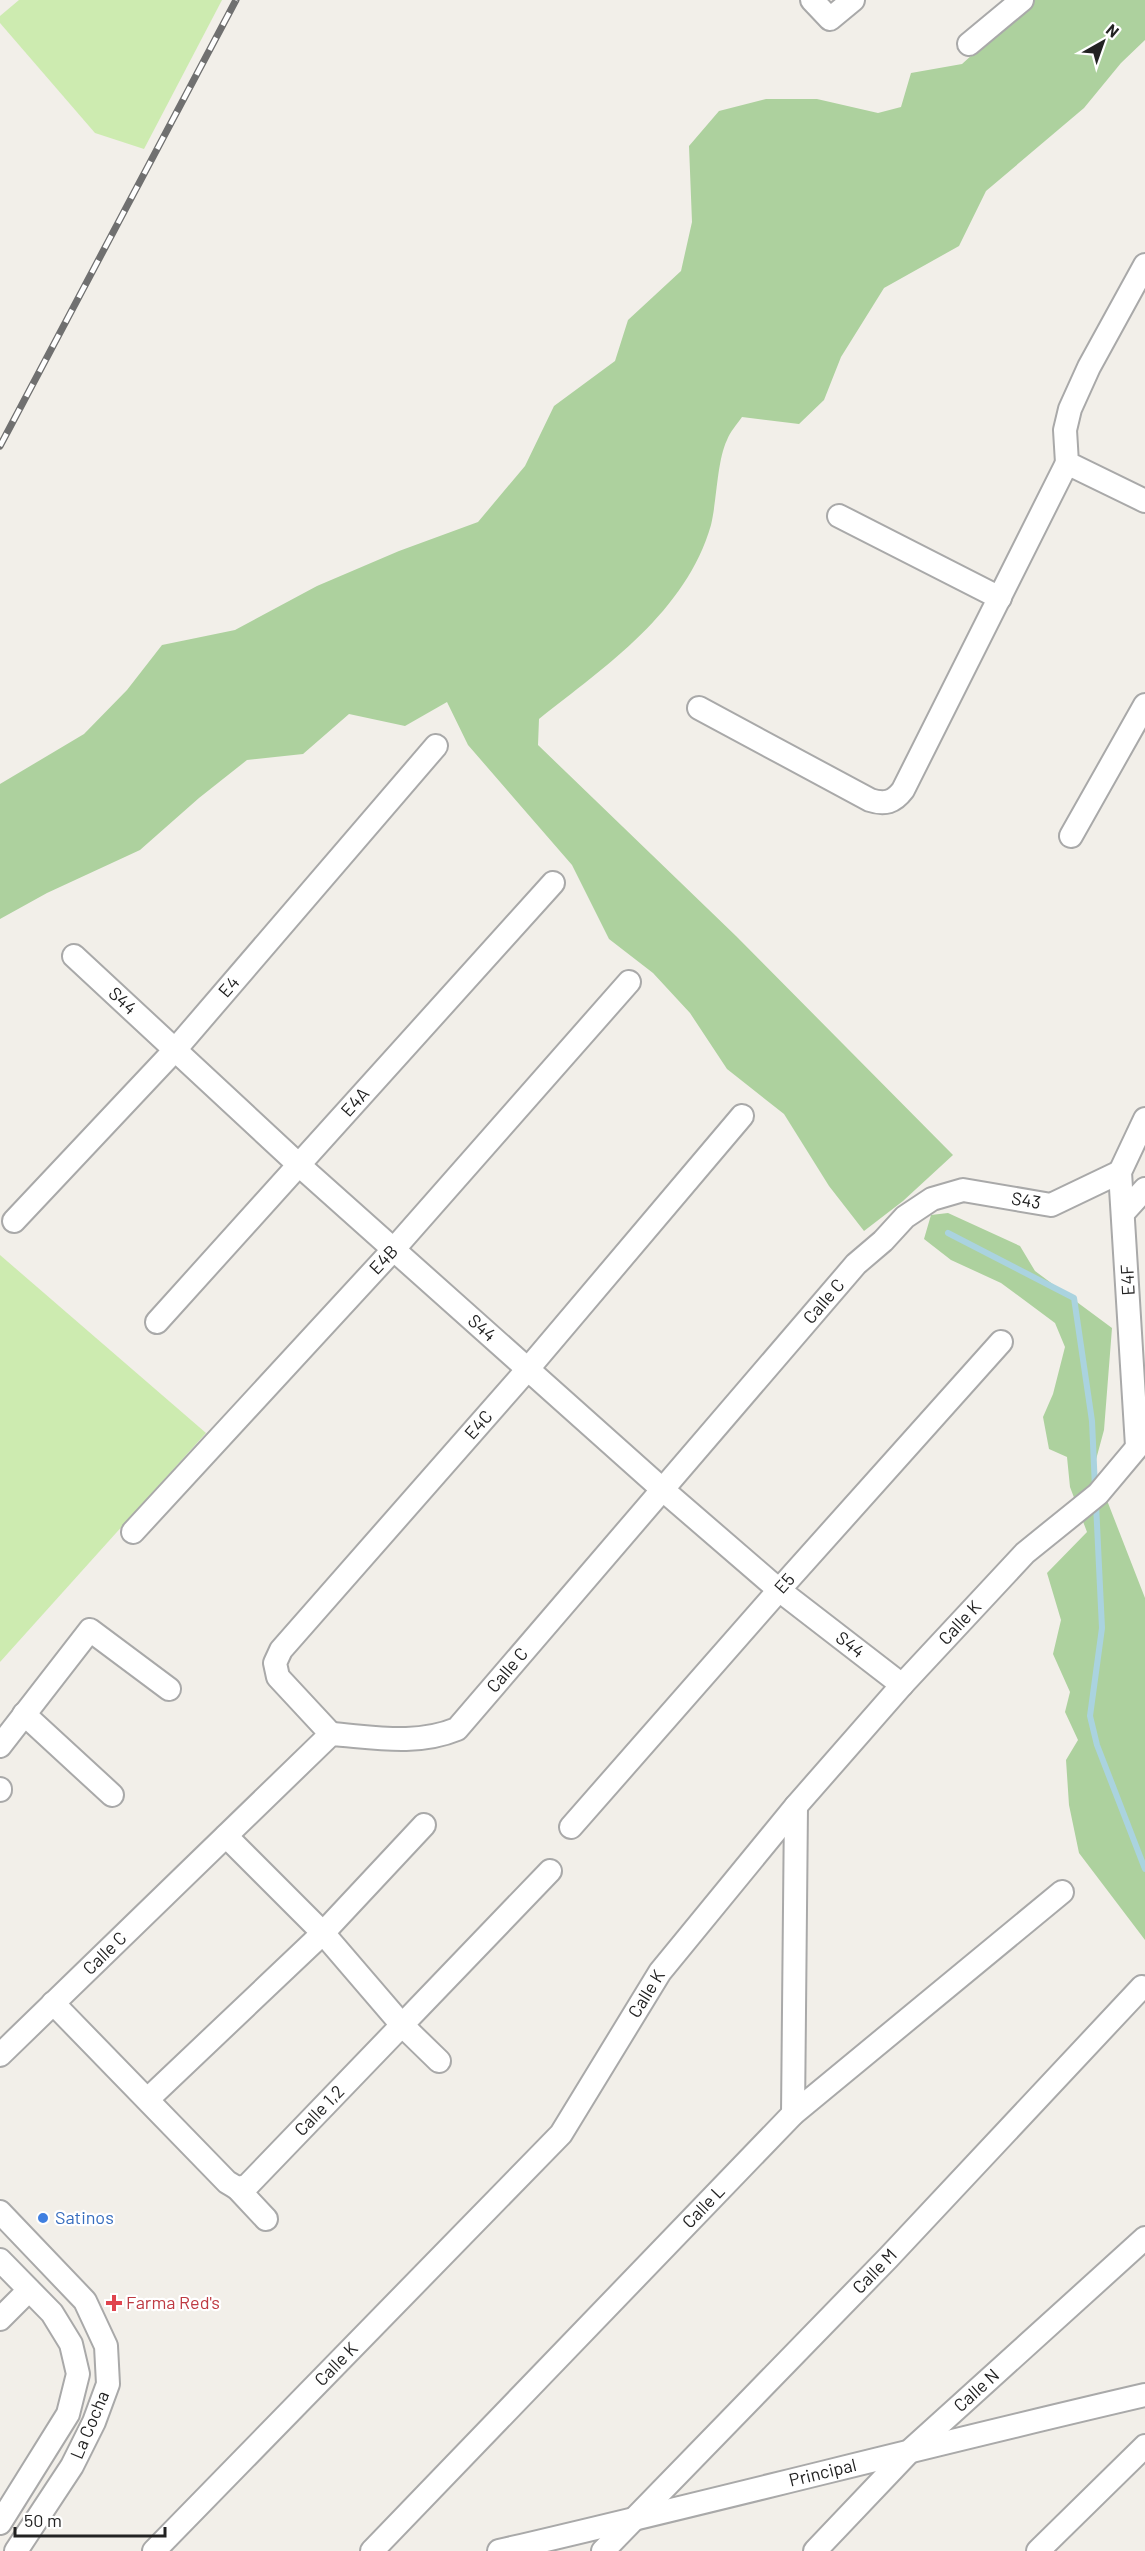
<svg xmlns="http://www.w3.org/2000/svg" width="1145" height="2551" font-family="Barlow,sans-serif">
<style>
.grass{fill:#cdebb0}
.forest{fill:#add19e}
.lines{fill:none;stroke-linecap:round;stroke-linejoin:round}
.stream{stroke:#aad3df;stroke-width:6}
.minor-casing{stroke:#a9a9a9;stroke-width:26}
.minor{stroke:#fff;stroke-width:22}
.rail-casing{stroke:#707070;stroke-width:7}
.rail{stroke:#fff;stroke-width:4.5;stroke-dasharray:14;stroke-linecap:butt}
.shop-dot{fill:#3f7fe0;stroke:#fff;stroke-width:2}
.health-dot{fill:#e0444e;stroke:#fff;stroke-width:2}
.labels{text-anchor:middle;stroke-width:4.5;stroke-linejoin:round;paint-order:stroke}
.street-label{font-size:18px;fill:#222;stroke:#fff}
.shop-label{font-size:18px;fill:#366cbe;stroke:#fff;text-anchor:start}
.health-label{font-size:18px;fill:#be3a42;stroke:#fff;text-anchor:start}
</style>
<rect width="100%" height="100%" fill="#f2efe9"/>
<g class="grass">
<path d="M 19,0 L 222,0 L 144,149 L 95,133 L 0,23 L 0,16 Z"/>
<path d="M 0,1255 L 206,1433 L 0,1662 Z"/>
</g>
<g class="forest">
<path d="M 1033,0 L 1145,0 L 1145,40 L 1121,63 L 1084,108 L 986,191 L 959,246 L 884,288 L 841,357 L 824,400 L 799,424 L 742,417 C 737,424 730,432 727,440 C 717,461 717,500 711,525 C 686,612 606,666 539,719 L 538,745 L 736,936 L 953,1155 L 903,1201 L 864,1231 L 829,1186 L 784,1114 L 727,1069 L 690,1013 L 653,973 L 609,939 L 572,865 L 468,745 L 447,702 L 405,726 L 349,714 L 303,754 L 247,760 L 199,798 L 140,850 L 47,893 L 0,919 L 0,784 L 84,734 L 127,690 L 162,645 L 235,630 L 317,586 L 399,551 L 478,522 L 525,466 L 554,406 L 615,361 L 628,320 L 681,271 L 692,222 L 689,146 L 719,111 L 766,99 L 817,99 L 878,113 L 901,107 L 911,73 L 962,64 Z"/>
<path d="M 948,1213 L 1020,1246 L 1035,1271 L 1112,1328 L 1104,1430 L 1094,1467 L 1145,1598 L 1145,1940 L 1079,1853 L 1069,1805 L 1066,1760 L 1078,1740 L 1065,1712 L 1070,1692 L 1053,1654 L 1061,1620 L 1047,1573 L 1087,1532 L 1070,1487 L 1067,1457 L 1049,1449 L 1043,1417 L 1053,1394 L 1065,1347 L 1055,1323 L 1001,1283 L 951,1260 L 924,1239 L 931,1215 Z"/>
</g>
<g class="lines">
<g class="stream">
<path d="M 948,1233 L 1074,1298 L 1092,1421 L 1095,1488"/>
<path d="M 1096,1504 L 1102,1628 L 1090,1716 L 1097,1745 L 1145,1869"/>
</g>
<defs>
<g id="minor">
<path d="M 812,0 L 830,19 L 853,0"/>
<path d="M 969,44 L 1022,0"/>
<path d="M 1145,265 L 1089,367 L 1070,409 L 1065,430 L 1067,463 L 1145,501"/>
<path d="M 839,516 L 1000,598"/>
<path d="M 699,708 L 870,800 C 885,805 894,802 903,790 L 1067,463"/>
<path d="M 1071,836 L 1145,705"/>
<path id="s1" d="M 74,956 L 299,1165 L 662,1489 L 779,1590 L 902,1685"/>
<path d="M 1124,1212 L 1145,1189"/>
<path id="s2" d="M 14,1221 L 174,1051 L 436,746"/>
<path id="s3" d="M 157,1322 L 553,883"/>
<path d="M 1137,1446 L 1120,1172 L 1145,1119"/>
<path id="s4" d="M 133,1532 L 393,1250 L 629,982"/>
<path d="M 24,1714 L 112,1795"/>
<path id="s5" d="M 331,1734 L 278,1677 L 275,1663 L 281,1650 L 527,1370 L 742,1116"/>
<path d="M 0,1746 L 90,1630 L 169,1689"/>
<path d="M 0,1789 L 0,1790"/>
<path id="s6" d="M 571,1827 L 779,1590 L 1001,1342"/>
<path id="s7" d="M 53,2003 L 227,2182 L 237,2188 L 247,2186 L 402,2025 L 323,1933 L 226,1836"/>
<path id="s8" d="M 0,2055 L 331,1734 C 373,1737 416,1746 457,1729 L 856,1264 L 883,1241 L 905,1217 L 932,1199 L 963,1190 L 1051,1205 L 1120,1172"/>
<path d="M 439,2061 L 402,2025 L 550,1871"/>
<path d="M 148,2099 L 323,1933 L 424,1825"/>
<path d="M 793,2114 L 796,1806"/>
<path d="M 237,2188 L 266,2219"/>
<path d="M 0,2212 L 85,2301 L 106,2346 L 108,2384 L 94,2422 L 72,2466 L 16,2551"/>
<path d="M 0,2260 L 52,2313 L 71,2344 L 78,2374 L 68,2414 L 0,2523"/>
<path d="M 0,2319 L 29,2290"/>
<path id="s9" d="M 154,2551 L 561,2134 L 660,1972 L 796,1806 L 902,1685 L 1025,1553 L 1098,1494 L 1145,1438"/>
<path id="s10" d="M 372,2551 L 793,2114 L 1062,1892"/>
<path id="s11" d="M 499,2551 C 715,2501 929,2445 1145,2395"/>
<path id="s12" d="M 603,2551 L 888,2258 L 1142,1987"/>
<path id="s13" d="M 815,2551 L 912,2449 L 1145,2238"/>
<path d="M 1038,2551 L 1145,2446"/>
</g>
</defs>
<use href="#minor" class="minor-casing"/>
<use href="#minor" class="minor"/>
<defs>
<path id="rail" d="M 0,446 L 236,0"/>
</defs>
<use href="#rail" class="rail-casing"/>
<use href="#rail" class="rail"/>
</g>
<circle class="shop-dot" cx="43" cy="2218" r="6"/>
<path class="health-dot" d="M111 2294h6v6h6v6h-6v6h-6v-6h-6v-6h6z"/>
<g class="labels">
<g class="street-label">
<text dy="6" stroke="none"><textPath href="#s2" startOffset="318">E4</textPath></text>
<text dy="6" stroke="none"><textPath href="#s1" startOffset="66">S44</textPath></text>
<text dy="6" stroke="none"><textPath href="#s3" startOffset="296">E4A</textPath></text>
<text dy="6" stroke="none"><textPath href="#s8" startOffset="1398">S43</textPath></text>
<text dy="6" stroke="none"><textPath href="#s4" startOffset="370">E4B</textPath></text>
<text transform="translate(1128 1280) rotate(-93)" y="6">E4F</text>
<text dy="6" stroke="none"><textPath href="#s8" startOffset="1152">Calle C</textPath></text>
<text dy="6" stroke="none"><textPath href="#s1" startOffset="552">S44</textPath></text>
<text dy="6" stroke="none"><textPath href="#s5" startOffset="406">E4C</textPath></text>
<text dy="6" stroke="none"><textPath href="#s6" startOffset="324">E5</textPath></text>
<text dy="6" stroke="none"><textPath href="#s9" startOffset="1233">Calle K</textPath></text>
<text dy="6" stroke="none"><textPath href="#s1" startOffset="1038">S44</textPath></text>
<text dy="6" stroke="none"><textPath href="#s8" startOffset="666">Calle C</textPath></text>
<text dy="6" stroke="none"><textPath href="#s8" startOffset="146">Calle C</textPath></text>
<text dy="6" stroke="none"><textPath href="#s9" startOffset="747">Calle K</textPath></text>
<text dy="6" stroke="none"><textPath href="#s7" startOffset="376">Calle 1,2</textPath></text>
<text dy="6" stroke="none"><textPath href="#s10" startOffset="478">Calle L</textPath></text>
<text dy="6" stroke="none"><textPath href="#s12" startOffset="390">Calle M</textPath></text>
<text dy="6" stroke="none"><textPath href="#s9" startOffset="261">Calle K</textPath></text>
<text dy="6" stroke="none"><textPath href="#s13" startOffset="228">Calle N</textPath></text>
<text transform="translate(90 2425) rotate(-67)" y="6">La Cocha</text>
<text dy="6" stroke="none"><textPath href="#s11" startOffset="333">Principal</textPath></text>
</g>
<g class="shop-label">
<text x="55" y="2224">Satinos</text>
</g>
<g class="health-label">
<text x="126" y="2309">Farma Red's</text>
</g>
</g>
<g transform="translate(1103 42) rotate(40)" stroke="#ffffff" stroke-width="4.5" paint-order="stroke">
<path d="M0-4.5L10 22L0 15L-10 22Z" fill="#222222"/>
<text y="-9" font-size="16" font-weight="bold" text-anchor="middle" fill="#222222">N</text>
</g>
<path d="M15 2527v9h150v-9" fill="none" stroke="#222222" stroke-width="3"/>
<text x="24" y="2527" font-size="18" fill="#222222" stroke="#ffffff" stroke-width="4.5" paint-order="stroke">50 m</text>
</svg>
